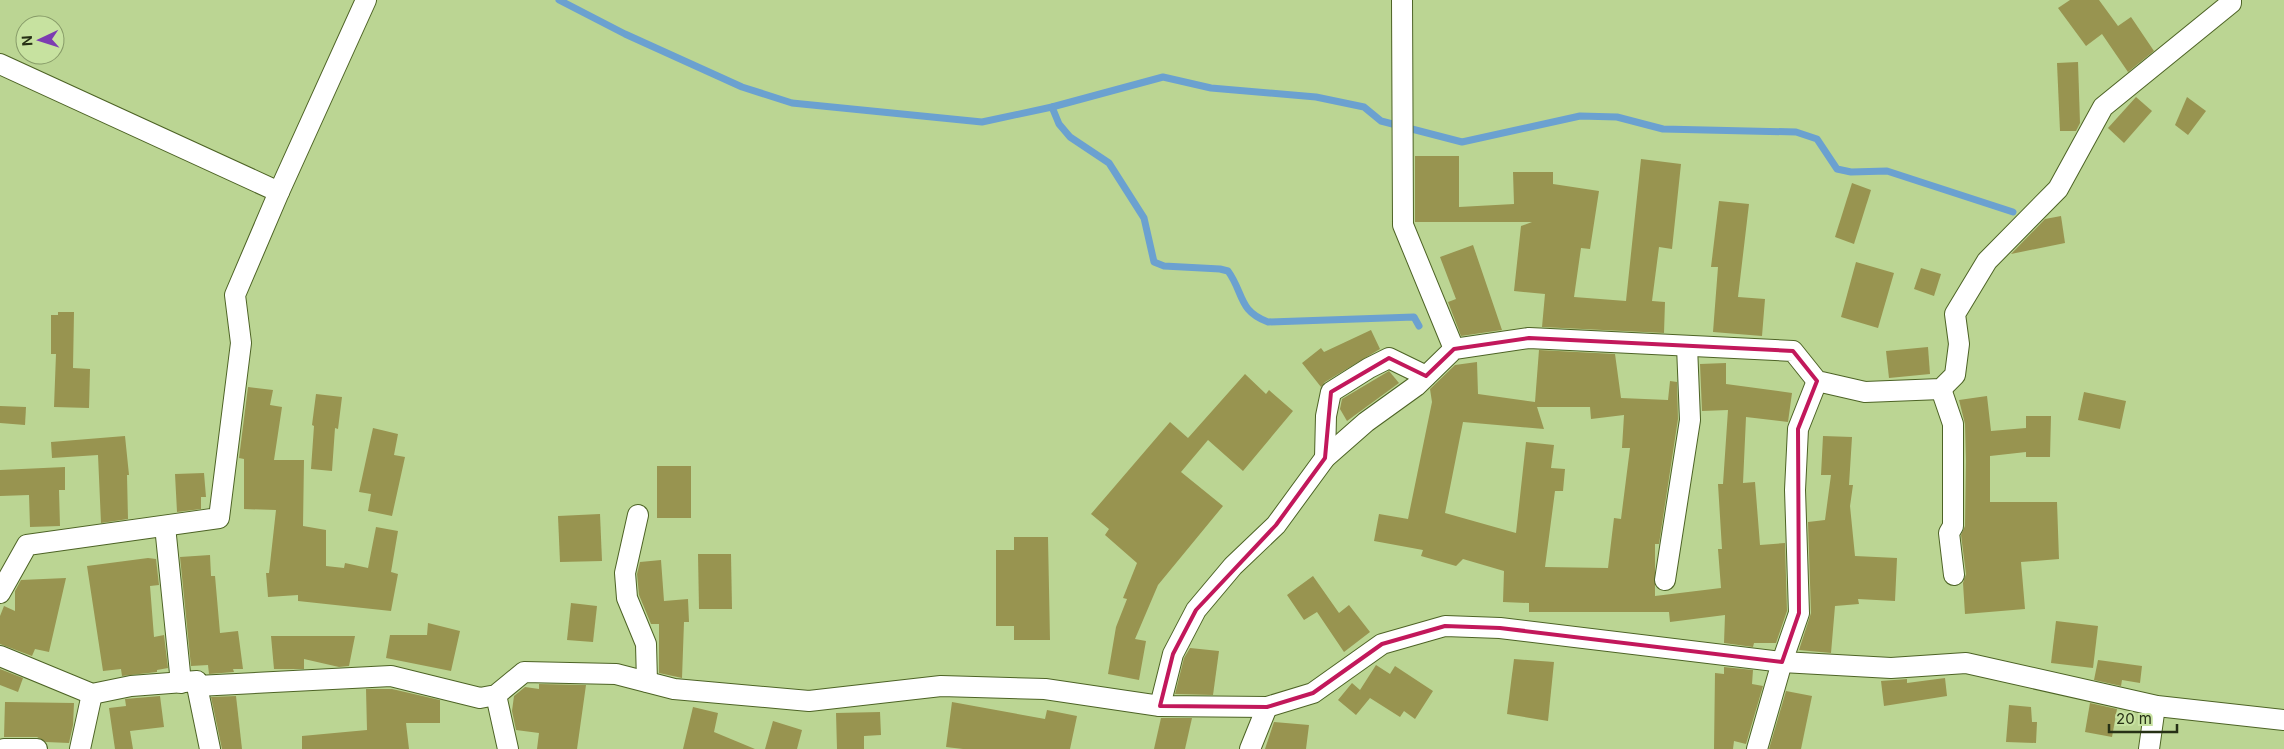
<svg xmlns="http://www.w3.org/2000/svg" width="2284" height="749" font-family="Inter,sans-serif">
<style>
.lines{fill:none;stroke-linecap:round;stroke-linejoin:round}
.stream{stroke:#6ba1d0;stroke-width:7}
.building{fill:#989450;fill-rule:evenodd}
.minor-casing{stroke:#4d6325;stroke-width:22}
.minor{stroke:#fff;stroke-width:20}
.marked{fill:none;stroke:#c2185b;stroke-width:4;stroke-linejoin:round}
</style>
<rect width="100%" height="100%" fill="#bbd593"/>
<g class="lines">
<g class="stream">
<path d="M 559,0 L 625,34 L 742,87 L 792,103 L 982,122 L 1052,107 L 1163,77 L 1211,88 L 1316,97 L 1364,107 L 1381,121 L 1462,142 L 1580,116 L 1617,117 L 1663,129 L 1796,132 L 1817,139 L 1837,169 L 1851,172 L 1887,171 L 2013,212"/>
<path d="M 1052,107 L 1059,124 L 1070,137 L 1109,163 L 1144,218 L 1154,262 L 1164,266 L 1220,269 L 1228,271 C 1244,293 1238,311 1268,322 L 1414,317 L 1419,326"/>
</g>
</g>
<g class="building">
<path d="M 2070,0 L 2099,0 L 2118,26 L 2131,17 L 2154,51 L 2128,72 L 2102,34 L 2086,46 L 2058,8 Z"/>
<path d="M 2078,62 L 2080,123 L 2076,131 L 2060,131 L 2057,63 Z"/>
<path d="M 2136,97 L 2152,111 L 2124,143 L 2108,128 Z"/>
<path d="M 2187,97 L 2206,111 L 2188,135 L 2175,125 Z"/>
<path d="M 1415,156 L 1459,156 L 1459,207 L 1514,204 L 1513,172 L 1553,172 L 1553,184 L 1599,191 L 1590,249 L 1581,248 L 1574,297 L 1626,301 L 1641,159 L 1681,164 L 1672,249 L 1659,247 L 1652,301 L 1665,302 L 1664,333 L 1542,327 L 1545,294 L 1514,291 L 1521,226 L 1532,222 L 1415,222 Z"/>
<path d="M 1852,183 L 1871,190 L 1854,244 L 1835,237 Z"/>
<path d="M 1719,201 L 1749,204 L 1738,297 L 1765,299 L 1762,336 L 1713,332 L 1718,267 L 1711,267 Z"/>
<path d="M 2061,216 L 2065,243 L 2011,254 L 2045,219 Z"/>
<path d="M 1473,245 L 1502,330 L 1461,336 L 1448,302 L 1456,299 L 1440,257 Z"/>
<path d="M 1856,262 L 1894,273 L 1878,328 L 1841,317 Z"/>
<path d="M 1921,268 L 1941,274 L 1934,296 L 1914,289 Z"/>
<path d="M 58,312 L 74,312 L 73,368 L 90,369 L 89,408 L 54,407 L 56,354 L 51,354 L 51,315 L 58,315 Z"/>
<path d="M 1371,330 L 1380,349 L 1325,382 L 1321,387 L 1302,363 L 1321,348 L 1324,352 Z"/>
<path d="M 1928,347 L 1930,374 L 1889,378 L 1886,351 Z"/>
<path d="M 1539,350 L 1615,354 L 1621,398 L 1668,400 L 1670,381 L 1677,382 L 1678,419 L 1659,544 L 1655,544 L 1655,596 L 1721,588 L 1718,549 L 1722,549 L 1718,484 L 1723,484 L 1728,410 L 1702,411 L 1700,364 L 1726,363 L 1726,384 L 1792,393 L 1788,422 L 1746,417 L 1743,483 L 1755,482 L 1760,545 L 1785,543 L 1787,611 L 1776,643 L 1754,643 L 1753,647 L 1724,643 L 1725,615 L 1670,622 L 1669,612 L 1529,612 L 1529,603 L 1503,602 L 1504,571 L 1463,559 L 1456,566 L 1421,556 L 1423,550 L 1374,541 L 1379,514 L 1408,519 L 1432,402 L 1430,389 L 1455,365 L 1477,362 L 1478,394 L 1535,402 ZM 1537,407 L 1590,407 L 1591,419 L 1624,415 L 1622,448 L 1630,448 L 1621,519 L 1614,518 L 1608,568 L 1545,567 L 1555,491 L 1563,491 L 1565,469 L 1551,468 L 1554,445 L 1526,442 L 1516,533 L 1445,513 L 1463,422 L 1544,429 Z"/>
<path d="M 1389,371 L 1399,383 L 1347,421 L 1340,409 L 1342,399 Z"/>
<path d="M 1245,374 L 1266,394 L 1269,390 L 1293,411 L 1243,471 L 1208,440 L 1181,472 L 1223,506 L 1158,585 L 1135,639 L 1146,641 L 1139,680 L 1108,674 L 1116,627 L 1127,599 L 1123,598 L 1137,563 L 1105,535 L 1109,529 L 1091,514 L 1170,422 L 1188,438 Z"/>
<path d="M 248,387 L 273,390 L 270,405 L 282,407 L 274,460 L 304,460 L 303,526 L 326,530 L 326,566 L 344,568 L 345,563 L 368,568 L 376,527 L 398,531 L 391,572 L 398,574 L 391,611 L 298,601 L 298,595 L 268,597 L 266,573 L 269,573 L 276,510 L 244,509 L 244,459 L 239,458 Z"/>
<path d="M 2084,392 L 2126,401 L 2120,429 L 2078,420 Z"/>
<path d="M 316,394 L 342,397 L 338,429 L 335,428 L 332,471 L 311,469 L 314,426 L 312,425 Z"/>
<path d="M 1987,396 L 1991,431 L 2026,428 L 2026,416 L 2051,416 L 2050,457 L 2026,457 L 2026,452 L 1990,456 L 1990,502 L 2057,502 L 2059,559 L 2021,562 L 2025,609 L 1965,614 L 1963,583 L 1966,574 L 1961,535 L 1965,526 L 1966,461 L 1965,424 L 1959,400 Z"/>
<path d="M 0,406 L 26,407 L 25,425 L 0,423 Z"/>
<path d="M 373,428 L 398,434 L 394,455 L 405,457 L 392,516 L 368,511 L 371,494 L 359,492 Z"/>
<path d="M 125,436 L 129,475 L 127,475 L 128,519 L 101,523 L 98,455 L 52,458 L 51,442 Z"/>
<path d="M 1823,436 L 1852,437 L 1849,485 L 1853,485 L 1850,506 L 1855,556 L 1897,558 L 1895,601 L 1858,599 L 1859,604 L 1835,606 L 1831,653 L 1799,650 L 1811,613 L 1808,522 L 1825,520 L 1831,475 L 1821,475 Z"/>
<rect x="657" y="466" width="34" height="52"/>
<path d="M 65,467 L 65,490 L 59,490 L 60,526 L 30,527 L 29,495 L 0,496 L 0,470 Z"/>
<path d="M 204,473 L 206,497 L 201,497 L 201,509 L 177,512 L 175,474 Z"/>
<path d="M 600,514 L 602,561 L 560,562 L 558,516 Z"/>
<path d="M 1014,537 L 1048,537 L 1050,640 L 1014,640 L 1014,626 L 996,626 L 996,550 L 1014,550 Z"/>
<path d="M 698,554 L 731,554 L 732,609 L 699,609 Z"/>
<path d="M 210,555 L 211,576 L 215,576 L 220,633 L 238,631 L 243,669 L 233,669 L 234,672 L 209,674 L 208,665 L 191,666 L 180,557 Z"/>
<path d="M 148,558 L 156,559 L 159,585 L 150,586 L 154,637 L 164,635 L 168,668 L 157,670 L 157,672 L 122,676 L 121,669 L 103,671 L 87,566 Z"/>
<path d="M 661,560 L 664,601 L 688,599 L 689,622 L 684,622 L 682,678 L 659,673 L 659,624 L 651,624 L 639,595 L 637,574 L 640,562 Z"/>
<path d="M 1313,576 L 1339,613 L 1349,605 L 1370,632 L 1344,652 L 1317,612 L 1304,620 L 1287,595 Z"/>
<path d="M 66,578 L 49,652 L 35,649 L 32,656 L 0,644 L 0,616 L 4,606 L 15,611 L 15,591 L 21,580 Z"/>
<path d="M 571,603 L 597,606 L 593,642 L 567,640 Z"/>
<path d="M 2056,621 L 2098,626 L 2093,668 L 2051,663 Z"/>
<path d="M 428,623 L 460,631 L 451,671 L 386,658 L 390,635 L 427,635 Z"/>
<path d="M 271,636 L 355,636 L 349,666 L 339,667 L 304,659 L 304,669 L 274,669 Z"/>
<path d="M 1190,648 L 1219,651 L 1213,695 L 1175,694 L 1184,658 Z"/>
<path d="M 1514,659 L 1554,662 L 1548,721 L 1507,714 Z"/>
<path d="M 2098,660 L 2142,666 L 2140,683 L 2122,680 L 2121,686 L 2094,680 Z"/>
<path d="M 1376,665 L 1390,674 L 1395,666 L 1433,691 L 1415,719 L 1404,711 L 1400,717 L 1370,698 L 1356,715 L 1338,700 L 1352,683 L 1360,690 Z"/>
<path d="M 1724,667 L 1753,670 L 1752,684 L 1763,686 L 1746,744 L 1734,741 L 1733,749 L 1714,749 L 1715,673 L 1724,674 Z"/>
<path d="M 0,669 L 23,678 L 18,692 L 0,685 Z"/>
<path d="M 1945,678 L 1947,696 L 1884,706 L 1881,681 L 1907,679 L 1907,683 Z"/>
<path d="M 539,684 L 586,685 L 577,749 L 537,749 L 539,733 L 516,730 L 512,711 L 514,696 L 525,687 L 539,689 Z"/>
<path d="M 366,689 L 392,689 L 440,700 L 440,723 L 406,723 L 409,749 L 302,749 L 302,736 L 367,730 Z"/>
<path d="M 1786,691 L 1812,696 L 1801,749 L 1769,749 Z"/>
<path d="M 160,696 L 164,727 L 130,731 L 133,749 L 115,749 L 109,708 L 126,706 L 125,699 Z"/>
<path d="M 236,696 L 242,749 L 222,749 L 211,697 Z"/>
<path d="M 5,702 L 74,703 L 73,725 L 69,743 L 46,742 L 37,737 L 4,737 Z"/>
<path d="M 952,702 L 1045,719 L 1047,710 L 1077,716 L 1070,749 L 963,749 L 946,747 Z"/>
<path d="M 2090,703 L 2117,709 L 2112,737 L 2085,732 Z"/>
<path d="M 2009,705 L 2031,707 L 2032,722 L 2037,722 L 2036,743 L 2006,742 Z"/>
<path d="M 693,707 L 718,713 L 714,732 L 755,749 L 683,749 Z"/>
<path d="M 880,712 L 881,735 L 864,736 L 864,749 L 837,749 L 836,713 Z"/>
<path d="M 1161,718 L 1192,718 L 1185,749 L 1154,749 Z"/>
<path d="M 773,721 L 802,730 L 797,749 L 765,749 Z"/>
<path d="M 1274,722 L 1309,725 L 1306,749 L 1265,749 Z"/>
</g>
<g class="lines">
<defs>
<g id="minor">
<path d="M 1402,0 L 1403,225 L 1454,349"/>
<path d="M 0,64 L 279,192 L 366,0"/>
<path d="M 1941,389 L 1953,424 L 1953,526 L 1949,533 L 1954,575"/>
<path d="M 1325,458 L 1326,416 L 1331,392 L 1369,368 L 1389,358 L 1426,376"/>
<path d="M 638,515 L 625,573 L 627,598 L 646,644 L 647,682"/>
<path d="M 165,526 L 181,683"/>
<path d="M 1665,580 L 1690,420 L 1687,346"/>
<path d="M 0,593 L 27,545 L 219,518 L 241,343 L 235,295 L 279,192"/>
<path d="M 0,656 L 92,694 L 131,686 L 197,681 L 197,686 L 391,676 L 480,698 L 496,695 L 524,672 L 616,674 L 674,689 L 809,701 L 941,686 L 1045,689 L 1160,706 L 1267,707 L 1313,693 L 1382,644 L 1445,626 L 1500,628 L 1782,662 L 1891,668 L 1966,663 L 2157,706 L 2284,720"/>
<path d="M 197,686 L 210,749"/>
<path d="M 496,695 L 508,749"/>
<path d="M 1160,706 L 1173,654 L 1196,610 L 1233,566 L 1276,525 L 1325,458 L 1366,422 L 1416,386 L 1454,349 L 1529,338 L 1793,351 L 1817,381 L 1865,392 L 1941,389 L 1955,375 L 1959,344 L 1955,314 L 1987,261 L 2058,189 L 2103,107 L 2231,3 L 2231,0"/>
<path d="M 4,749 L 37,749"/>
<path d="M 80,749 L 92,694"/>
<path d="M 1250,749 L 1267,707"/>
<path d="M 1757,749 L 1782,662 L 1799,613 L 1795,490 L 1798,429 L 1817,381"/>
<path d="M 2149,749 L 2155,706"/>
</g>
</defs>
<use href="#minor" class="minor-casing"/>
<use href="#minor" class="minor"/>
</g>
<path class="marked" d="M 1529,338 L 1793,351 L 1817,381 L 1798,429 L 1799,613 L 1782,662 L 1500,628 L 1445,626 L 1382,644 L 1313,693 L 1267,707 L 1160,706 L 1173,654 L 1196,610 L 1276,525 L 1325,458 L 1331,392 L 1389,358 L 1426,376 L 1454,349 Z"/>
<g transform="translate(40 40) rotate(266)"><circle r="24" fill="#c7e2a0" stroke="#879b68"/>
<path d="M0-4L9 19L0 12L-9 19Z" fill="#7c3cb1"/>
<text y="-8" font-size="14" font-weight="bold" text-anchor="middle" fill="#263015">N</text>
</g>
<path d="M2109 724v8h68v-8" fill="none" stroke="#263015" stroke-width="2.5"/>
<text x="2116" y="724" font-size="15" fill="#263015" stroke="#c7e2a0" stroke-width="4" paint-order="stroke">20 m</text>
</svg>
